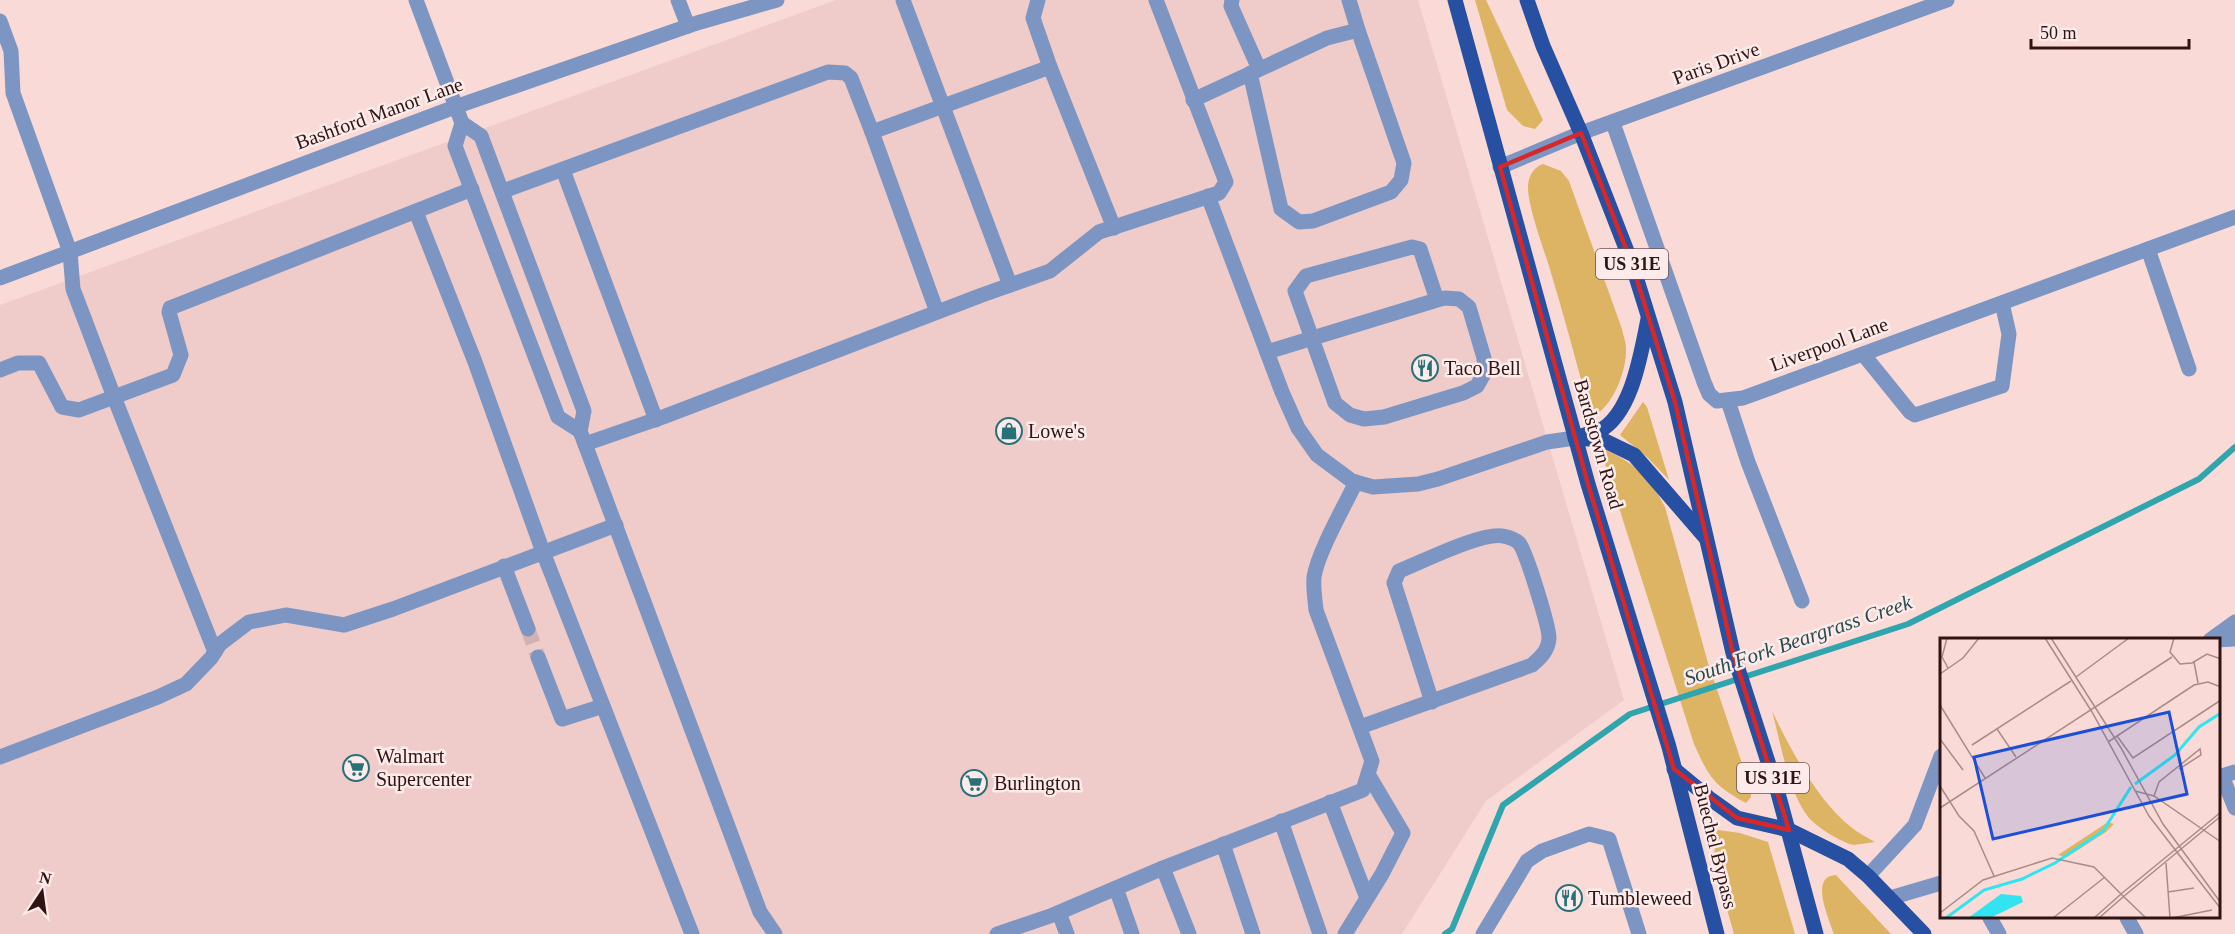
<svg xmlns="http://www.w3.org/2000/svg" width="2235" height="934" font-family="'Times New Roman',serif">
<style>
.built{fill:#efcbc9}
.green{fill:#ddb464}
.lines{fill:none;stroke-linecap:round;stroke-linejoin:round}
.stream{stroke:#31a5ae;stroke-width:6}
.minor-tunnel{stroke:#d2b2b0;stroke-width:15;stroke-dasharray:15 8;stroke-linecap:butt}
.minor{stroke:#7c95c3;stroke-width:15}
.major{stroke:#274fa2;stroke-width:15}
.marked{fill:none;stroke:#d62828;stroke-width:4.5;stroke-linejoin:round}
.labels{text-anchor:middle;stroke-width:5;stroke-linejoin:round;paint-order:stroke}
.shield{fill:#fcebea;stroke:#6d5454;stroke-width:1.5}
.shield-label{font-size:18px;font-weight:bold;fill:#301413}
.street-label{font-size:20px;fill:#301413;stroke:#fcebea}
.poi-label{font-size:20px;fill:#301413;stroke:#fcebea;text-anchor:start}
.water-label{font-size:21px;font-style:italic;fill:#294b4e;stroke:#fcebea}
.inset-river{fill:none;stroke:#32e3f0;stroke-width:3}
.inset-road{fill:none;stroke:#a98b89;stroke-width:1.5}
.view{fill:#1d4ed8;fill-opacity:0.15;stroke:#1d4ed8;stroke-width:3}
.inset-edge{fill:none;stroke:#301413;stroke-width:3}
</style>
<rect width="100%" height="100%" fill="#fadad7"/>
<path class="built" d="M 836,0 L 1418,0 L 1624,700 L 1486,801 L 1402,934 L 0,934 L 0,305 Z"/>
<g class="green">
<path d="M 1475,0 L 1486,0 L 1543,120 L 1535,129 L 1523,126 L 1507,110 Z"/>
<path d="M 1543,164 L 1561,171 L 1569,181 L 1622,329 C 1623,335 1626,342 1626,348 C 1627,371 1613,407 1591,418 C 1578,367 1564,316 1549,266 C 1543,247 1527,204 1528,185 C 1529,175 1534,167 1543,164 Z"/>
<path d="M 1643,402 L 1647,407 L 1669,480 L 1647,457 L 1620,435 Z"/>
<path d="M 1606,450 C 1636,464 1650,478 1665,507 L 1708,663 L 1751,790 L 1751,797 L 1746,803 C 1713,785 1709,777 1694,744 L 1602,454 Z"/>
<path d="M 1772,711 C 1791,750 1817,800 1851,827 C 1858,833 1867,837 1875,842 L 1854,845 L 1849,844 C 1837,839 1818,828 1809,818 C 1788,792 1781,743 1772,711 Z"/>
<path d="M 1718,830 L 1740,833 L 1768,842 L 1795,934 L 1734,934 L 1715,867 L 1714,835 Z"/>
<path d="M 1836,875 L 1891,934 L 1834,934 C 1829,918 1809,876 1836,875 Z"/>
</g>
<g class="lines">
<path class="stream" d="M 1445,934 L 1452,929 L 1503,805 L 1630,714 L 1908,624 L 2199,479 L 2235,447"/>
<path class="minor-tunnel" d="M 528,629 L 538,657"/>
<g class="minor">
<path d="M 416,0 L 462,123 L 481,136 L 584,411 L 580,431 L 585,444 L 760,912 L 775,934"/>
<path d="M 678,0 L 688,26"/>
<path d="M 903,0 L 1010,285"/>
<path d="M 1232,0 L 1231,6 L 1259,69"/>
<path d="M 1349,0 L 1358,30"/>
<path d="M 0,21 L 11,51 L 13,93 L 70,252 L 73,289 L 114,397 L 215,652"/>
<path d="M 1050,67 L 1114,228"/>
<path d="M 1193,100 L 1327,38 L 1358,30 L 1404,163 L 1401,180 L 1391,192 L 1313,221 L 1299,222 L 1281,209 L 1250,73"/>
<path d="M 462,123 L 455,146 L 558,417 L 580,431"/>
<path d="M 1613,123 L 1704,382 L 1709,394 L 1717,401 L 1743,398 L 2235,217"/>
<path d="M 872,132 L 937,312"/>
<path d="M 1500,167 L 1581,133 L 1947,0"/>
<path d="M 563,170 L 656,420"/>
<path d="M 503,191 L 828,72 L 845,73 L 851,78 L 872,132 L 1050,67 L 1033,18 L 1038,0"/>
<path d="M 1208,196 L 1282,392 L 1298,428 L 1317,455 L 1352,481 L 1373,487 L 1418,484 L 1438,479 L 1547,442 L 1575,438"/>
<path d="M 416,212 L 475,362 L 543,552 L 692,934"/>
<path d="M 2148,249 L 2189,369"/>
<path d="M 0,278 L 455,107 L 697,23 L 777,0"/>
<path d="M 1267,352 L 1437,300 L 1445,298 L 1459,299 L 1469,307 L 1484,358 L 1485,372 L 1477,386 L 1463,393 L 1384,417 L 1364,419 L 1350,415 L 1335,403 L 1295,291 L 1306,276 L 1412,247 L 1420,249 L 1437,300"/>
<path d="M 1863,354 L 1910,412 L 1915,415 L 2002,386 L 2009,334 L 2002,303"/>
<path d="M 0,370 L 18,363 L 39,363 L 62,407 L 79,410 L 173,375 L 181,355 L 169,312 L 170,308 L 472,189"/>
<path d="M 1728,401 L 1748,462 L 1802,601"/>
<path d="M 585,444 L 663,417 L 982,295 L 1050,271 L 1099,232 L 1219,193 L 1226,182 L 1156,0"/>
<path d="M 504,566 L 528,629"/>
<path d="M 2210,640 L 2235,622"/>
<path d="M 2215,640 L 2235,639"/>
<path d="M 538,657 L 562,719 L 603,706"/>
<path d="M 1360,727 L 1532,665 C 1540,658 1548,651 1549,639 C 1550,629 1526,551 1519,543 C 1515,539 1508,537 1503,536 C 1481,532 1422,562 1399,571 L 1394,583 L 1432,702"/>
<path d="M 0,757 L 158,697 L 186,684 L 211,658 L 220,644 L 249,622 L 286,615 L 344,625 L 393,609 L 616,525"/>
<path d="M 2235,772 L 2222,776 L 2235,808"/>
<path d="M 1330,802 L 1367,898"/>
<path d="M 1281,821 L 1320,934"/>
<path d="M 1223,844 L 1253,934"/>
<path d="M 1163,868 L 1189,934"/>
<path d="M 1868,876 L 1915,825 L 1941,756"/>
<path d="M 1116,888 L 1132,934"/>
<path d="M 1890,898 L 1941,883"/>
<path d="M 1059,913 L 1067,934"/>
<path d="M 1990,918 L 1999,934"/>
<path d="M 2127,918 L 2136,934"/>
<path d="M 997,934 L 1053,915 L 1163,868 L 1363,790 L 1372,761 L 1316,610 C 1315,599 1313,588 1314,577 C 1318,552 1344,507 1356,482"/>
<path d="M 1345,934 L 1382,874 L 1403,833 L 1368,774"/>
<path d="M 1483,934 L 1527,861 L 1542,851 L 1589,834 L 1609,839 L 1639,934"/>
</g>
<g class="major">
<path d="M 1455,0 L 1588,484 L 1669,747 L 1717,934"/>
<path d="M 1527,0 L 1543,46 L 1581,133 L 1632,264 L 1675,402 L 1733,653 L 1778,793 L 1816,934"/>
<path d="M 1581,436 C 1587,434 1593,433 1599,431 C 1632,414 1641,353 1648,319"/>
<path d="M 1575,438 L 1603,440 L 1634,455 L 1705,537"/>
<path d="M 1674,769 L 1709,798 L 1737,818 L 1789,830 L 1848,859 L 1868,876 L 1924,934"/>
</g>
</g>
<path class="marked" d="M 1581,133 L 1632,264 L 1675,402 L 1733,653 L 1789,830 L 1737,818 L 1674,769 L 1588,484 L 1500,167 Z"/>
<defs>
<symbol id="restaurant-ring" viewBox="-11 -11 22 22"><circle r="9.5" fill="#fcebea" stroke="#277177" stroke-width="1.5"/><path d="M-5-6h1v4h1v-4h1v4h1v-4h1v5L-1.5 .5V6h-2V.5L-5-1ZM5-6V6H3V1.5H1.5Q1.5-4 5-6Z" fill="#277177"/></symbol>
<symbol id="shop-ring" viewBox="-11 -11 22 22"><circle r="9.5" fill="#fcebea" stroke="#277177" stroke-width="1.5"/><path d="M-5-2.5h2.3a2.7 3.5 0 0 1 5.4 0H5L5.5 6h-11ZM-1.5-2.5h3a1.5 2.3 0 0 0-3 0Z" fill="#277177"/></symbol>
<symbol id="supermarket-ring" viewBox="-11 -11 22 22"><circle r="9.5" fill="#fcebea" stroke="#277177" stroke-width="1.5"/><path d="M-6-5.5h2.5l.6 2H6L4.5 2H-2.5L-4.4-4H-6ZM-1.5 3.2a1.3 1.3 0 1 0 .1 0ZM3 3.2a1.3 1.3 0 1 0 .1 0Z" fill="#277177"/></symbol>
</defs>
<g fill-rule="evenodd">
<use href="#restaurant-ring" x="1410" y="353" width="30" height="30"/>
<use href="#shop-ring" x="994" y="416" width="30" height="30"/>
<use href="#supermarket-ring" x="341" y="753" width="30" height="30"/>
<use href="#supermarket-ring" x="959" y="768" width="30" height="30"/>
<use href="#restaurant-ring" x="1554" y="883" width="30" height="30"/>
</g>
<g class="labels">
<g class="shield">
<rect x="1596" y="249" width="72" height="30" rx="4.5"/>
<rect x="1737" y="763" width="72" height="30" rx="4.5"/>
</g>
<g class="shield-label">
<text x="1632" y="270">US 31E</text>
<text x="1773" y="784">US 31E</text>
</g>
<g class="street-label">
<text transform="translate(1716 63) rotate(-20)" y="7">Paris Drive</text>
<text transform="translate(379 113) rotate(-20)" y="7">Bashford Manor Lane</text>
<text transform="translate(1829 344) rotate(-20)" y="7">Liverpool Lane</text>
<text transform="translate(1599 444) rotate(74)" y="7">Bardstown Road</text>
<text transform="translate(1716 846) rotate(76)" y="7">Buechel Bypass</text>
</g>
<g class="poi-label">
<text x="1444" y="375">Taco Bell</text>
<text x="1028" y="438">Lowe's</text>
<text x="376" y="763">Walmart<tspan x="376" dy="23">Supercenter</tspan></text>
<text x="994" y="790">Burlington</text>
<text x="1588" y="905">Tumbleweed</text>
</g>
<g class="water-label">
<text transform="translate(1798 640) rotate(-19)" y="7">South Fork Beargrass Creek</text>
</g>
</g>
<g transform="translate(1940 638)">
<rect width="280" height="280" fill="#fadad7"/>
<path d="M 168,184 L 174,186 L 166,194 L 127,219 L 118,217 Z" fill="#ddb464"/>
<path d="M 61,256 L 81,258 L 83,264 L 50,280 L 28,280 Z" fill="#32e3f0"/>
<path class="inset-river" d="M 195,146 L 235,117 L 259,89 L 281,75M 6,280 L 44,252 L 82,241 L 115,225 L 163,193 L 191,149"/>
<path class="inset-road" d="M 7,0 L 2,19 L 8,30M 105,0 L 152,74 L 209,178 L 281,271M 111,0 L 181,110 L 223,186 L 281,265M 234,0 L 230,14 L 240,26 L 252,25 L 267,16 L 281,21M 254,24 L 258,45M 0,36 L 23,20 L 39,0M 136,39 L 189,0M 0,67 L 45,140M 57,91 L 76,119M 177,98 L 193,120 L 281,62M 0,101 L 23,132M 168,104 L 254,47 L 268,44 L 281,49M 32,107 L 131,43M 0,148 L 19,178 L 34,193 L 54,238M 195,153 L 214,158 L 281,204M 214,158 L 219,144 L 260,111 L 261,117 L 239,131M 0,170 L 232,19M 226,225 L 230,280M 228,254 L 254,250M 183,259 L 281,178M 0,275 L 43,242 L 112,220 L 154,229 L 181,256 L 154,280M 113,280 L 165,239M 159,280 L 183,259M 206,280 L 181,256 L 281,174M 232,280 L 272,272"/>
<path class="view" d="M 229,74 L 247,156 L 53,201 L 34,119 Z"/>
<rect width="280" height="280" class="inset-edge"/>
</g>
<g transform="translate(42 892) rotate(13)" stroke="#fcebea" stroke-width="4.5" paint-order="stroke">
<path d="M0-4.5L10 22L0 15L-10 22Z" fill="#301413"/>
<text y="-9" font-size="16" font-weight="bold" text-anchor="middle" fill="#301413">N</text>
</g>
<path d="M2031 39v9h158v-9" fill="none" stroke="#301413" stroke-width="3"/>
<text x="2040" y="39" font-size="18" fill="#301413" stroke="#fcebea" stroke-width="4.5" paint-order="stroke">50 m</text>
</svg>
